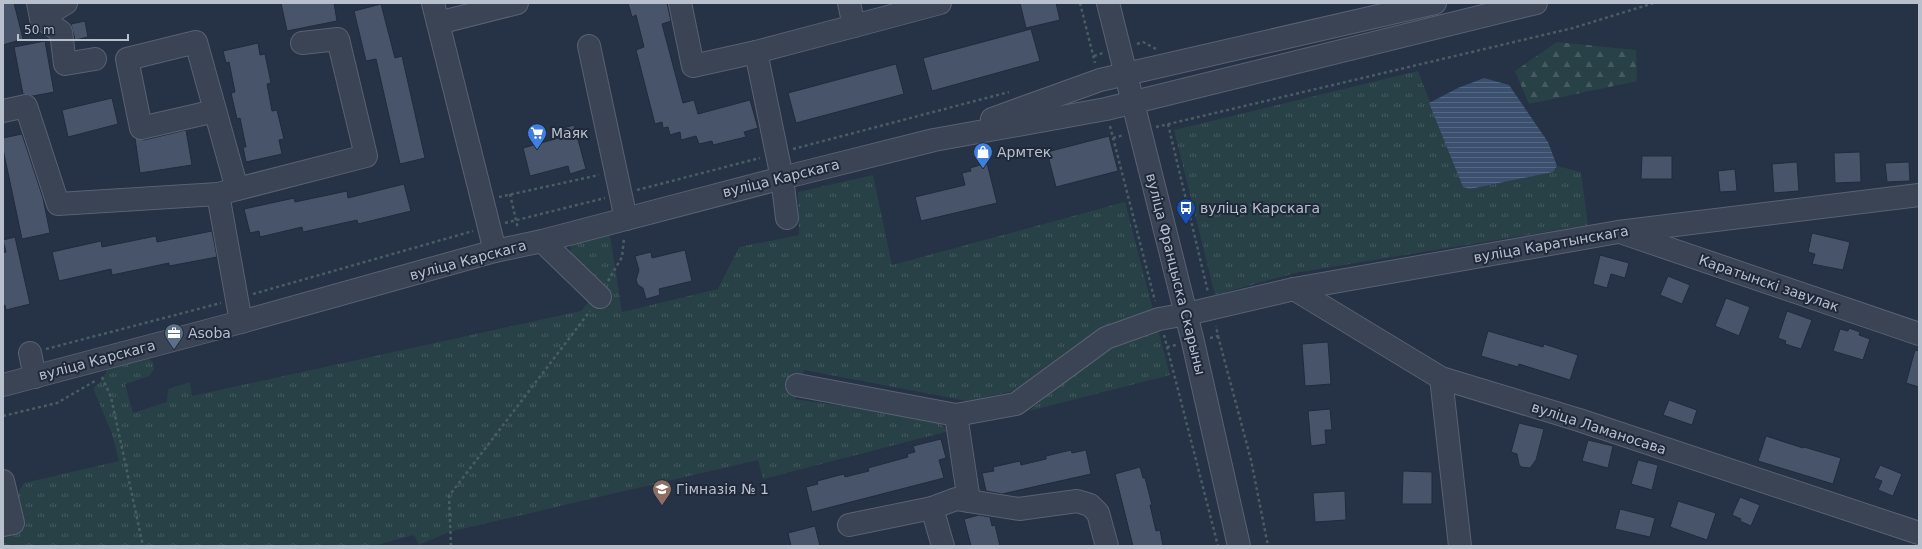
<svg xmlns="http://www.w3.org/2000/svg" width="1922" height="549" font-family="'DejaVu Sans',sans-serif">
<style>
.grass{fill:url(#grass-tufts)}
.forest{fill:url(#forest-firs)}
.water{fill:url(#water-rules)}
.building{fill:#485469;stroke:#212b3c}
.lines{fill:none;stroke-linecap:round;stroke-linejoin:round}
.minor-casing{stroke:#596272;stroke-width:24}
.path{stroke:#475e62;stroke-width:2.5;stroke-dasharray:3 3;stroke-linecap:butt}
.minor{stroke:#3b4454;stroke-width:22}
.labels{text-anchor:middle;stroke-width:4;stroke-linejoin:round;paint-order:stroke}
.poi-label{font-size:14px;fill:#b8c0ce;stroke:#1f293a;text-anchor:start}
.street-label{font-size:14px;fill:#b8c0ce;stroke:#1f293a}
</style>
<defs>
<pattern id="grass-tufts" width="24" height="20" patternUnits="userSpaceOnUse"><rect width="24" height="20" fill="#284146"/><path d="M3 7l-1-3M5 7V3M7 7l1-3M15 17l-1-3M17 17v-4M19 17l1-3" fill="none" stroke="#455b60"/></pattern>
<pattern id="forest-firs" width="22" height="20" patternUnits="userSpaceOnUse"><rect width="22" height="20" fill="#284146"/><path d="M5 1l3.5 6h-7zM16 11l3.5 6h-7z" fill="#455b60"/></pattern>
<pattern id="water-rules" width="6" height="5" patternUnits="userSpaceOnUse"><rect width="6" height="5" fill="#3b4f6e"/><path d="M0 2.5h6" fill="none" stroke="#556782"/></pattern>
</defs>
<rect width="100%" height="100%" fill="#263245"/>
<g class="grass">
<path d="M 1418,71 L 1463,187 L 1471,189 L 1553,172 L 1557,166 L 1581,172 L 1588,225 L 1295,273 L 1215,295 L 1174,130 Z"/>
<path d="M 873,175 L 892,265 L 1125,202 L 1154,314 L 1110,326 L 1014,391 L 967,401 L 804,370 L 795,399 L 935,420 L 949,431 L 763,479 L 758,460 L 449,532 L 419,545 L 414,535 L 373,546 L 3,546 C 3,524 12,501 24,483 L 119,461 L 112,434 L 93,388 L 100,382 L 110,366 L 145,356 L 153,362 L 154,369 L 149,376 L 125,384 L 133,413 L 167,402 L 168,389 L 190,382 L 192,396 L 581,311 L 601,286 L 570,256 L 571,245 L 610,235 L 622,312 L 718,289 L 739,247 L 799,235 L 798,192 Z"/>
<path d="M 1158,329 L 1170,375 L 1029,411 L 1086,363 L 1136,336 Z"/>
</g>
<path class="forest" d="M 1557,42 L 1636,50 L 1637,81 L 1529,104 L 1515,71 Z"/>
<path class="water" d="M 1484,78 L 1509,85 L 1548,142 L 1557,166 L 1553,172 L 1470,189 L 1463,187 L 1429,103 L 1458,88 Z"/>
<g class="building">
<path d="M 3,3 L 14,3 L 23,39 L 3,45 Z"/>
<path d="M 281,3 L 334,3 L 337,21 L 287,31 Z"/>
<path d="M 628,3 L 667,3 L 671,21 L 662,24 L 683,103 L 694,100 L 698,114 L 750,100 L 758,128 L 744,132 L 746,137 L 713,145 L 712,141 L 699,144 L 696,136 L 681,140 L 680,132 L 670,135 L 668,127 L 663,128 L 662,122 L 655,124 L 636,50 L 644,47 L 636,15 L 632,17 Z"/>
<path d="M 1020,3 L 1056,3 L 1060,20 L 1026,28 Z"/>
<path d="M 381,4 L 395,58 L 402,56 L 425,158 L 400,164 L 376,59 L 366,61 L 354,11 Z"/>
<path d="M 85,21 L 88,37 L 75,40 L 71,24 Z"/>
<path d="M 1031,29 L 1040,61 L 932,91 L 923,58 Z"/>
<path d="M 45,41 L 54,92 L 33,96 L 23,94 L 14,47 Z"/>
<path d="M 258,43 L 260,55 L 265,54 L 271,83 L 267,84 L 272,111 L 277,110 L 284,139 L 279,140 L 282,154 L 246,162 L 243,147 L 246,147 L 240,118 L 237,119 L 231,93 L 235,92 L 229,62 L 226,63 L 223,51 Z"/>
<path d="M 896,64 L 904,94 L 796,123 L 788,93 Z"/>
<path d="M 112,98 L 118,124 L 68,137 L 62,110 Z"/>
<path d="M 574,125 L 586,169 L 570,174 L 568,166 L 530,176 L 523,148 L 562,137 L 560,129 Z"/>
<path d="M 186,130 L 192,165 L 140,173 L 135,138 L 144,140 Z"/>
<path d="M 22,134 L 43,198 L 50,233 L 22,239 L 3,149 L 3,138 Z"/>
<path d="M 1109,136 L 1118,171 L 1056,187 L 1047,152 Z"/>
<path d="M 1860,152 L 1861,182 L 1835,183 L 1834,153 Z"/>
<path d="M 1642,156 L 1672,156 L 1672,179 L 1641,179 Z"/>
<path d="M 1797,162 L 1799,191 L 1774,193 L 1772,164 Z"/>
<path d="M 1909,162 L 1910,181 L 1887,182 L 1885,163 Z"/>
<path d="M 987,163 L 997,203 L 921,221 L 915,197 L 965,185 L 962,173 L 971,171 L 970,168 Z"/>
<path d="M 1735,169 L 1737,191 L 1720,192 L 1718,171 Z"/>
<path d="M 404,184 L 411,211 L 358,224 L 357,220 L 303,232 L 302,227 L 260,237 L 259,231 L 250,233 L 244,209 L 294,198 L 295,202 L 347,191 L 348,198 Z"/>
<path d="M 212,231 L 217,257 L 169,266 L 169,263 L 112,275 L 111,269 L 59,281 L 52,252 L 101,241 L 102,247 L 156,236 L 157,242 Z"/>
<path d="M 1812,233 L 1850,242 L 1843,270 L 1812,264 L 1815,254 L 1808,252 Z"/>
<path d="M 15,237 L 30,304 L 6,310 L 5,305 L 3,306 L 3,253 L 6,252 L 3,240 Z"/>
<path d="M 685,250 L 692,281 L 659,289 L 660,295 L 646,299 L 643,288 L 638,285 L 636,280 L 639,270 L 635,256 L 651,252 L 652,258 Z"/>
<path d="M 1600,255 L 1629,263 L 1625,278 L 1611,274 L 1607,288 L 1593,284 Z"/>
<path d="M 1668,276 L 1690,285 L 1682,304 L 1660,295 Z"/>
<path d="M 1726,298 L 1750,307 L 1739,336 L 1715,326 Z"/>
<path d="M 1787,311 L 1812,320 L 1801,349 L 1785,344 L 1786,341 L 1778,338 Z"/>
<path d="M 1849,328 L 1860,332 L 1859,335 L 1870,339 L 1863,360 L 1833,351 L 1840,329 L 1848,331 Z"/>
<path d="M 1488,331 L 1543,347 L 1544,344 L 1578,355 L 1570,380 L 1519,364 L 1518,367 L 1481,356 Z"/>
<path d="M 1328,342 L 1331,384 L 1305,386 L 1302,344 Z"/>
<path d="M 1915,350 L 1919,351 L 1919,387 L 1906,383 Z"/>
<path d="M 1669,400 L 1697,410 L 1692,425 L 1663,415 Z"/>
<path d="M 1330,409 L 1332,430 L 1325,430 L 1326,444 L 1311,446 L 1308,411 Z"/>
<path d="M 1519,423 L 1544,429 L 1536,460 L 1530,468 L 1521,467 L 1519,464 L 1517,454 L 1511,452 Z"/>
<path d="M 1766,436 L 1803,448 L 1804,447 L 1841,458 L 1833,484 L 1758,461 Z"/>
<path d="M 941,439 L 946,458 L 939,460 L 944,478 L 812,512 L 806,487 L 818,484 L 817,481 L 844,474 L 845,477 L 869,471 L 868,468 L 908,457 L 907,454 L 915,452 L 913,446 Z"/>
<path d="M 1588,440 L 1613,446 L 1608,468 L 1582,461 Z"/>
<path d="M 1071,450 L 1072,453 L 1086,450 L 1091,474 L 1002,494 L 986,491 L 982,473 L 994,471 L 993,467 L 1020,461 L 1021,465 L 1046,459 L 1046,456 Z"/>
<path d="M 1638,460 L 1658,465 L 1652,490 L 1631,484 Z"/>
<path d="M 1880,465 L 1902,474 L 1893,496 L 1878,490 L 1882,481 L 1874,478 Z"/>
<path d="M 1140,467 L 1143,478 L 1145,478 L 1152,505 L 1150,505 L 1156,531 L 1160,530 L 1163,546 L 1133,546 L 1115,474 Z"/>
<path d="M 1403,471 L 1432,472 L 1432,504 L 1402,504 Z"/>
<path d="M 1345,491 L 1346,520 L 1315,522 L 1313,493 Z"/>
<path d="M 1740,497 L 1760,505 L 1751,526 L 1740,521 L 1741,519 L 1732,515 Z"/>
<path d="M 1678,501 L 1716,513 L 1707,540 L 1670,527 Z"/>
<path d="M 1620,509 L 1655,518 L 1650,537 L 1615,529 Z"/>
<path d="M 979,515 L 990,517 L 992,526 L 995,525 L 1000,546 L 971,546 L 964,519 Z"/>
<path d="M 815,526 L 820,546 L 791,546 L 788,533 Z"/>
</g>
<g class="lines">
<defs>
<g id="minor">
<path d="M 38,3 L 41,18 L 61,32 L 65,64 L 95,59"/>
<path d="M 433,3 L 495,251"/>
<path d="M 680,3 L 693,66 L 756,52 L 854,26 L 849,3"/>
<path d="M 1108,3 L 1193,342 L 1239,546"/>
<path d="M 41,18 L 66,3"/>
<path d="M 438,23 L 517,3"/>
<path d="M 854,26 L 940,3"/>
<path d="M 589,46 L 626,219"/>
<path d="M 756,52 L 782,178 L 787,218"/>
<path d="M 3,111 L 26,106 L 58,204 L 218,194 L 366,156 L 338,39 L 302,43"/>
<path d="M 215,111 L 141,128 L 127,59 L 196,42 L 237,189"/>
<path d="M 992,119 L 1100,80 L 1435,3"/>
<path d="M 218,194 L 241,322"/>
<path d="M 1623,233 L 1919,334"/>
<path d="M 542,241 L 600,297"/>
<path d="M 1294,289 L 1441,378 L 1579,420 L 1919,533"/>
<path d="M 30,353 L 35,377"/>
<path d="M 1441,378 L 1460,546"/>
<path d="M 3,385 L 241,322 L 495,251 L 542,241 L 782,178 L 934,140 L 1106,109 L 1536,3"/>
<path d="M 797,385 L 956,415 L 1016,404 L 1106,338 L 1159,319 L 1187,314 L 1294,289 L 1618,232 L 1919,195"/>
<path d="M 956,415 L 969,501"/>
<path d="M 3,481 L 13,523 L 3,525"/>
<path d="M 932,508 L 956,499 L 1019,509 L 1077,501 L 1090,505 L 1098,513 L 1107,546"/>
<path d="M 849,525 L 932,508 L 943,546"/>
</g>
</defs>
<use href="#minor" class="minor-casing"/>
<g class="path">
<path d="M 1080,3 L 1095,63"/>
<path d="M 1137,44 L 1143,42 L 1156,49"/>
<path d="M 1094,56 L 1103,53"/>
<path d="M 1168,124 L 1208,292"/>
<path d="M 1110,126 L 1155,301"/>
<path d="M 1156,127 L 1573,28 L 1654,3"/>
<path d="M 1113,138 L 1124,135"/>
<path d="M 793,149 L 1009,92"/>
<path d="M 637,190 L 760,158"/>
<path d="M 510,194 L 518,229"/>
<path d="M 499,197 L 599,175"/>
<path d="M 505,223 L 605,198"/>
<path d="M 608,281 L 622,257 L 624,238"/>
<path d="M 253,294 L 473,231"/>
<path d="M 1164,335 L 1218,546"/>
<path d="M 1218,336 L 1251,460 L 1268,546"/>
<path d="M 1210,338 L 1218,336 L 1216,326"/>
<path d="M 1167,347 L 1176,345"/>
<path d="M 46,349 L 221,303"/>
<path d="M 102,377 L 111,397 L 143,546"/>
<path d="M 3,416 L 57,403 L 95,381"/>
<path d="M 451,546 L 449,496 L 590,311"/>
</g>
<use href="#minor" class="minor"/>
</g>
<defs>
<symbol id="supermarket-pin" viewBox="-11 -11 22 30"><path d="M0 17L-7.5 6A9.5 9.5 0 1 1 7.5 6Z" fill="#3f7fe0" stroke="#1f293a"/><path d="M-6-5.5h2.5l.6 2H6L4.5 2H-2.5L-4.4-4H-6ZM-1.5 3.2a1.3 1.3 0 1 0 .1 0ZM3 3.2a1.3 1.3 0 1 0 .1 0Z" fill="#fff"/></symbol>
<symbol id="shop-pin" viewBox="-11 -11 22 30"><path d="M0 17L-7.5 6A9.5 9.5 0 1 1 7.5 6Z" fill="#3f7fe0" stroke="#1f293a"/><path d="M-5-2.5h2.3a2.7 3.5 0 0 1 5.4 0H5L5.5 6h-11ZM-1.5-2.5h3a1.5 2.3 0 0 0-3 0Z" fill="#fff"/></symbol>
<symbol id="bus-pin" viewBox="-11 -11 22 30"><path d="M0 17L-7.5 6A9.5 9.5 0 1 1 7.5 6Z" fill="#1a4fb4" stroke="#1f293a"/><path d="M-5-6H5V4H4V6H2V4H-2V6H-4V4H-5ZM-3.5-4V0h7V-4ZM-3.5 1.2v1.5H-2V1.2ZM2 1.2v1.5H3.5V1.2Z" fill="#fff"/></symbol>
<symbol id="office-pin" viewBox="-11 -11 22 30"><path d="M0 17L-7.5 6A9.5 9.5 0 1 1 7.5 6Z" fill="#5c6f8a" stroke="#1f293a"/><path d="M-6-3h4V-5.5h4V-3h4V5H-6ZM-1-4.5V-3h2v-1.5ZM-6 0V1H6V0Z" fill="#fff"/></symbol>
<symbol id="school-pin" viewBox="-11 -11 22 30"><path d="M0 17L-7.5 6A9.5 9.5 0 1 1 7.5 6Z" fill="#8d6e63" stroke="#1f293a"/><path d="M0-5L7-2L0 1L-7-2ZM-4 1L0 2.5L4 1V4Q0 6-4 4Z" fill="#fff"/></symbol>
</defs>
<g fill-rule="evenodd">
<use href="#supermarket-pin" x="526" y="122" width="22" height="30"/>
<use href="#shop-pin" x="972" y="141" width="22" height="30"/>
<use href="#bus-pin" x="1175" y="197" width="22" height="30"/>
<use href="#office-pin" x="163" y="322" width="22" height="30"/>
<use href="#school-pin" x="651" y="478" width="22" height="30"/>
</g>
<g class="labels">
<g class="poi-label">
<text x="551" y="138">Маяк</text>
<text x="997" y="157">Армтек</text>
<text x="1200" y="213">вуліца Карскага</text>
<text x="188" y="338">Asoba</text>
<text x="676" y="494">Гімназія № 1</text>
</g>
<g class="street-label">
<text transform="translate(781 178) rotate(-14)" y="5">вуліца Карскага</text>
<text transform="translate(1551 244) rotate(-10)" y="5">вуліца Каратынскага</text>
<text transform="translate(468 260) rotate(-15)" y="5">вуліца Карскага</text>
<text transform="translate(1176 274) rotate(76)" y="5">вуліца Францыска Скарыны</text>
<text transform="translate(1769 283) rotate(19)" y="5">Каратынскі завулак</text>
<text transform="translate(97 360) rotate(-15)" y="5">вуліца Карскага</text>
<text transform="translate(1599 428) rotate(18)" y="5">вуліца Ламаносава</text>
</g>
</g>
<rect width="1922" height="549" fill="none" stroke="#b8c0ce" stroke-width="8"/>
<path d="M18 34v6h110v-6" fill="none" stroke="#b8c0ce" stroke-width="2"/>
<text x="24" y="34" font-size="12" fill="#b8c0ce" stroke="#1f293a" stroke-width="3" paint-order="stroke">50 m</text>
</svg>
